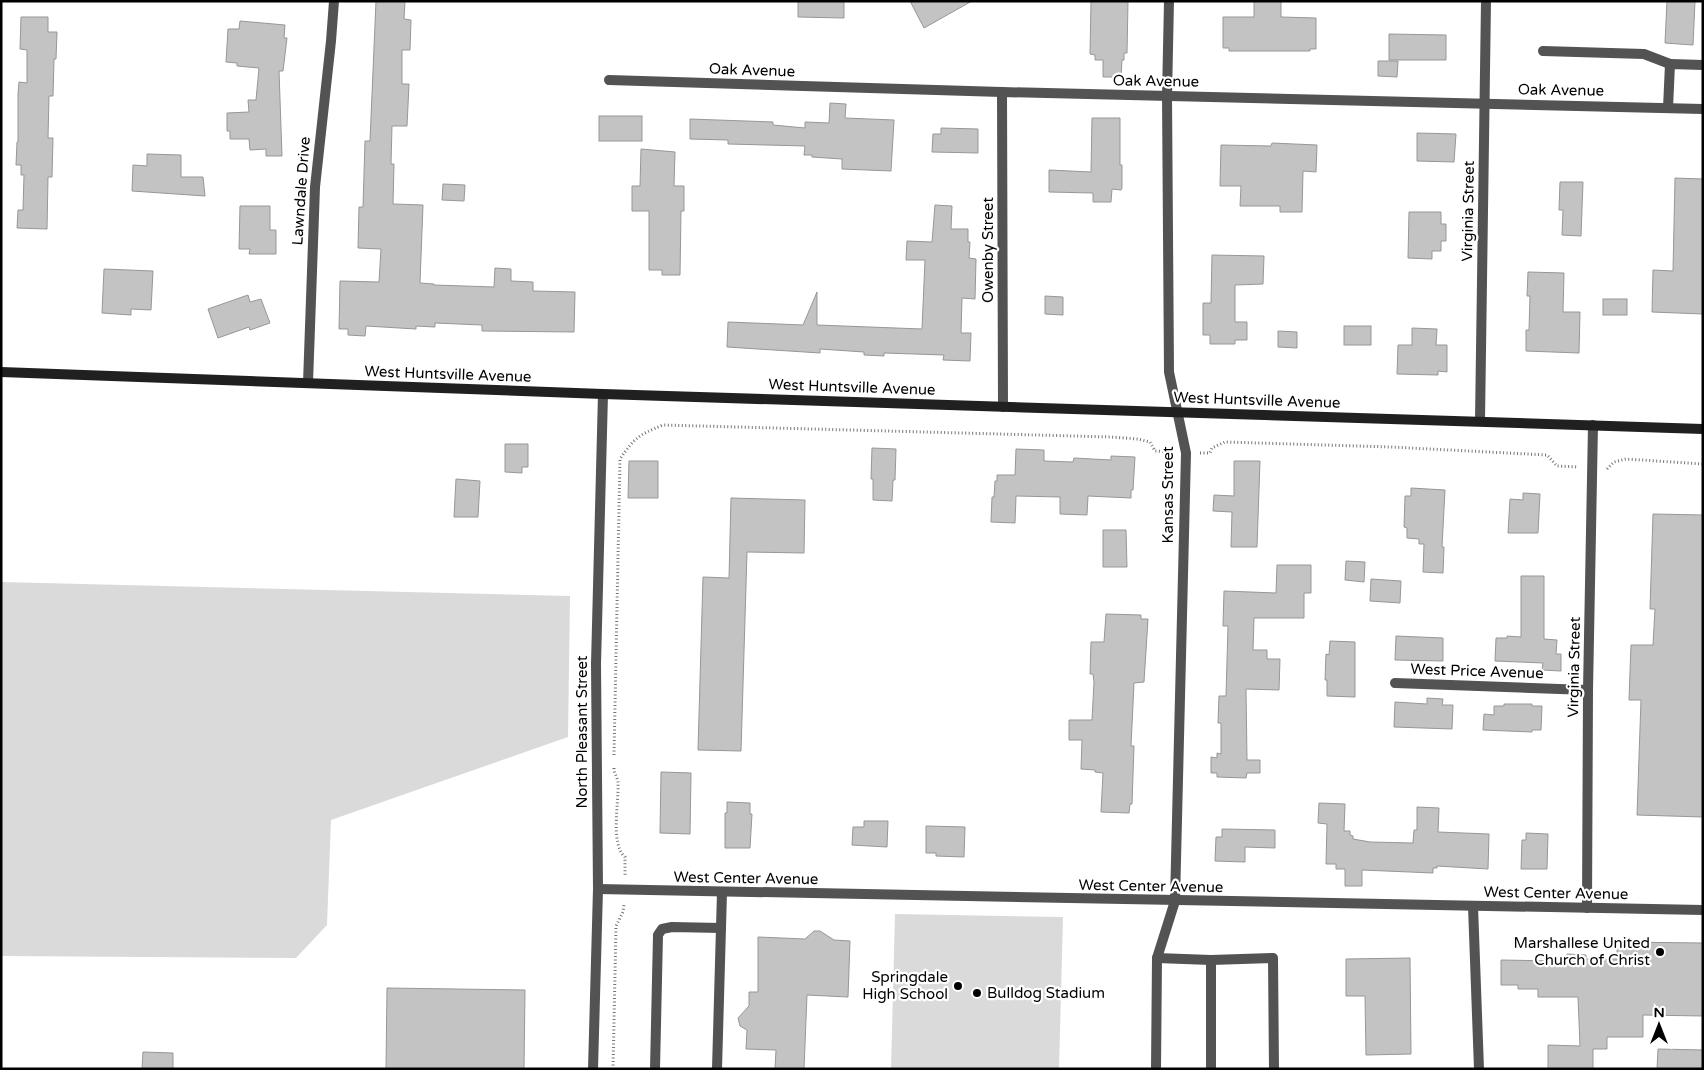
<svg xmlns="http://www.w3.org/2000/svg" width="1704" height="1070" font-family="'Varela Round',sans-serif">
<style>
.green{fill:#dadada}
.building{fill:#c3c3c3;stroke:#979797}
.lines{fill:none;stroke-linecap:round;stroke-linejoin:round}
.path{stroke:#757575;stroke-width:3;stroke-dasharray:1 2.5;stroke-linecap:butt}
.service{stroke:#535353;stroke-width:10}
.minor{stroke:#535353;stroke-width:10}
.secondary{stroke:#202020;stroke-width:10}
.poi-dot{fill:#000;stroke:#fff;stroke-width:2}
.labels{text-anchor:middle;stroke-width:4.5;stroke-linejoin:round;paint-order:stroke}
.street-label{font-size:15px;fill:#000;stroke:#fff}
.poi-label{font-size:15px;fill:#000;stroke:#fff;text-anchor:end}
</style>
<rect width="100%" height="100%" fill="#fff"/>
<g class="green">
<path d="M 1,582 L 570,596 L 568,737 L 331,820 L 327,925 L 296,958 L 1,956 Z"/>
<path d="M 895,914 L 1063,917 L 1059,1069 L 891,1069 Z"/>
</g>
<g class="building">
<path d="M 376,1 L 405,1 L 404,19 L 411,20 L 410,50 L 402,50 L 402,84 L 409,84 L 407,126 L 392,126 L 391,164 L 394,164 L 393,204 L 423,205 L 420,283 L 434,284 L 434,285 L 494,287 L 495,268 L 511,269 L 511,281 L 533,282 L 533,291 L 575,292 L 574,332 L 482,331 L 482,325 L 435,323 L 435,327 L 416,326 L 416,329 L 366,326 L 365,336 L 348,335 L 348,329 L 339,329 L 340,281 L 379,282 L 381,249 L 358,248 L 359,207 L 363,207 L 365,141 L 370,141 Z"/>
<path d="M 798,1 L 844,1 L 844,18 L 798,17 Z"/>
<path d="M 910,1 L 972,1 L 924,28 Z"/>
<path d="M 1091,1 L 1128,1 L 1127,53 L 1124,53 L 1124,60 L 1122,60 L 1121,77 L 1103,77 L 1103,60 L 1095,60 L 1095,55 L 1090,54 Z"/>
<path d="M 1254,1 L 1281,1 L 1281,17 L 1316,18 L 1316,49 L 1310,49 L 1310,51 L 1229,51 L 1229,48 L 1223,48 L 1223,17 L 1254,17 Z"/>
<path d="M 1667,1 L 1695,1 L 1693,45 L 1665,43 Z"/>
<path d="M 21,17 L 48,17 L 48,32 L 57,32 L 56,59 L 54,59 L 53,96 L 49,96 L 48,138 L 53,138 L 52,177 L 48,177 L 47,229 L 17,228 L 18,210 L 23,210 L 24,175 L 21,175 L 21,165 L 16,165 L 17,142 L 18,142 L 18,94 L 19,82 L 27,83 L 27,50 L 20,49 Z"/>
<path d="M 240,21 L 285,25 L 284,38 L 287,38 L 283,71 L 279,71 L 282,156 L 266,156 L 266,149 L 250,150 L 249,139 L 230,139 L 230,131 L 227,131 L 227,113 L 249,112 L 248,100 L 256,100 L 259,68 L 237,66 L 237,63 L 226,62 L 228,29 L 239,29 Z"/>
<path d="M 1389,34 L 1446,35 L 1446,60 L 1389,60 Z"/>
<path d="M 1378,61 L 1398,61 L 1397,77 L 1378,76 Z"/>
<path d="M 830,103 L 846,104 L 845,118 L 894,120 L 891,171 L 842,169 L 842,159 L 812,157 L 812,155 L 804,155 L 805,146 L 728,144 L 728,140 L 690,139 L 690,119 L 773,122 L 773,125 L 805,128 L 805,122 L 829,123 Z"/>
<rect x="599" y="116" width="43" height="25"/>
<path d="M 1092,118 L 1120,118 L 1120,165 L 1122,165 L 1122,188 L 1121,190 L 1112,189 L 1111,202 L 1093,202 L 1093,193 L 1049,192 L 1049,170 L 1091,172 Z"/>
<path d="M 941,128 L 978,129 L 978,153 L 932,152 L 933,134 L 941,134 Z"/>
<path d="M 1417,133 L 1456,134 L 1454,162 L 1417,161 Z"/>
<path d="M 1272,143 L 1317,145 L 1316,172 L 1303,171 L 1302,212 L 1280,212 L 1280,206 L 1240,206 L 1241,186 L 1220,186 L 1221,145 L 1271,146 Z"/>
<path d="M 641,149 L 675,152 L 674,186 L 684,186 L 684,211 L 681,211 L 680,275 L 662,275 L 662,270 L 649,270 L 649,211 L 632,211 L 632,186 L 640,186 Z"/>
<path d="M 147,154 L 181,155 L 181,177 L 203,177 L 205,196 L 132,191 L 133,165 L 147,166 Z"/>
<path d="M 1675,178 L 1703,179 L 1703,314 L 1652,312 L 1653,270 L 1673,271 Z"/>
<path d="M 1560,182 L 1583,182 L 1581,236 L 1562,235 L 1563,210 L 1559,210 Z"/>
<path d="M 443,184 L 465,185 L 464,201 L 442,200 Z"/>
<path d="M 935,205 L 952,206 L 951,229 L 968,229 L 968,242 L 970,242 L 969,258 L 976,259 L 975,299 L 962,298 L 961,333 L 971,333 L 970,361 L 943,360 L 944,355 L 884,353 L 884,356 L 864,355 L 864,352 L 820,349 L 820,353 L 727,347 L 728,322 L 803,325 L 817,292 L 817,325 L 922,329 L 925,260 L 906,260 L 907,241 L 932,242 Z"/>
<path d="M 240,206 L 270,206 L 270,230 L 276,230 L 276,254 L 249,254 L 250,249 L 239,249 Z"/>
<path d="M 1409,212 L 1441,212 L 1441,224 L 1446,224 L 1446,241 L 1441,241 L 1441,251 L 1432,251 L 1432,259 L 1408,258 Z"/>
<path d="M 1212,255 L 1264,256 L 1263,284 L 1235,285 L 1235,322 L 1247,322 L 1247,340 L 1235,340 L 1235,344 L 1210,344 L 1210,335 L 1203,335 L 1203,303 L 1211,303 Z"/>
<path d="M 104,269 L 153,271 L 151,310 L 131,309 L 131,315 L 102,313 Z"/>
<path d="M 1528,272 L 1564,273 L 1563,312 L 1580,312 L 1579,353 L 1526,351 L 1526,330 L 1529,330 L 1530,296 L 1527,296 Z"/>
<path d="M 248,295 L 250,302 L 261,299 L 270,323 L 250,330 L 249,327 L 218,338 L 208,309 Z"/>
<path d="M 1045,296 L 1063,297 L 1063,315 L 1045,314 Z"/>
<rect x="1603" y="299" width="24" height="16"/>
<rect x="1344" y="326" width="27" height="19"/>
<path d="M 1412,328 L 1437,329 L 1436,345 L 1447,345 L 1447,372 L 1438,371 L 1438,375 L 1397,374 L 1398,345 L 1412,345 Z"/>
<path d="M 1278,331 L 1297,332 L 1297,348 L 1278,347 Z"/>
<path d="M 505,444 L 528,444 L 528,467 L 522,467 L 522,473 L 505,472 Z"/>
<path d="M 872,448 L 896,449 L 895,480 L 893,480 L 892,501 L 873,500 L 873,479 L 871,479 Z"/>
<path d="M 1016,449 L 1044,450 L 1044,461 L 1073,462 L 1074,458 L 1111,460 L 1111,456 L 1135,457 L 1133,490 L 1131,490 L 1131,498 L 1088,496 L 1087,515 L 1060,514 L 1060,497 L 1016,496 L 1015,523 L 991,522 L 992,497 L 994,497 L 995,481 L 997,481 L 997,475 L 1015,475 Z"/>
<path d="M 629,461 L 658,461 L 658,498 L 628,498 Z"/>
<path d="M 1234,461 L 1260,461 L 1257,547 L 1231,547 L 1232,512 L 1213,511 L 1214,495 L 1234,496 Z"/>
<path d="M 456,479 L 480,481 L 478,517 L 454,517 Z"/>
<path d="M 1411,488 L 1445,490 L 1442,547 L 1444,547 L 1443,573 L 1423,572 L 1424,544 L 1419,544 L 1419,539 L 1407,538 L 1407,528 L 1404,527 L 1405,496 L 1411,496 Z"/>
<path d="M 1523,493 L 1540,494 L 1538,533 L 1508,533 L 1510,499 L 1523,500 Z"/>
<path d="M 731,498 L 805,500 L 804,553 L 747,552 L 741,751 L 698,750 L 703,577 L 729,578 Z"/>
<path d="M 1653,514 L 1703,515 L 1703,817 L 1637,815 L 1641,700 L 1629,700 L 1631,645 L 1653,645 L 1655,609 L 1650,609 Z"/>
<path d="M 1103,530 L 1126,530 L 1127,567 L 1103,567 Z"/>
<path d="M 1346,561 L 1365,562 L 1364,582 L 1345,580 Z"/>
<path d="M 1277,565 L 1311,565 L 1311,593 L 1304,593 L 1304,618 L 1254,618 L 1253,650 L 1267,650 L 1267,659 L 1280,659 L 1279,690 L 1246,689 L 1247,760 L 1260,760 L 1260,773 L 1247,773 L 1246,778 L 1217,777 L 1217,773 L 1211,773 L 1211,757 L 1217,758 L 1217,753 L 1221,754 L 1221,723 L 1218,723 L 1219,696 L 1226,696 L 1228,626 L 1223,626 L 1224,591 L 1276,593 Z"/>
<path d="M 1521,576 L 1544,576 L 1544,639 L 1557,640 L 1556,654 L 1561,654 L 1561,671 L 1542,670 L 1543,663 L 1495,661 L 1496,638 L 1507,638 L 1507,636 L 1521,637 Z"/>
<path d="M 1371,579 L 1401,581 L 1400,603 L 1370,601 Z"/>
<path d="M 1106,614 L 1141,615 L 1141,619 L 1148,619 L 1144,682 L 1134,683 L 1131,746 L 1134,746 L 1132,804 L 1130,804 L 1129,813 L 1101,812 L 1103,773 L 1095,772 L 1095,770 L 1081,769 L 1082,740 L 1069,740 L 1069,720 L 1092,720 L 1094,682 L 1093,674 L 1090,674 L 1091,642 L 1104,642 Z"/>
<path d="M 1396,636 L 1443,638 L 1443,661 L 1395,660 Z"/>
<path d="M 1330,641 L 1355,642 L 1355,697 L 1327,696 L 1327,680 L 1325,680 L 1326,654 L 1329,655 Z"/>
<path d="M 1427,698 L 1443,699 L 1442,705 L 1453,705 L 1452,729 L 1394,727 L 1395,702 L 1427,704 Z"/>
<path d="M 1504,704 L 1532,704 L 1532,706 L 1542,706 L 1541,730 L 1532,730 L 1532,732 L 1483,730 L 1484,714 L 1494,715 L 1494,706 L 1504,706 Z"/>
<path d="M 661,772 L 691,773 L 690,834 L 660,833 Z"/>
<path d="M 727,802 L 750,803 L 750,814 L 752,814 L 750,848 L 725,848 L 725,813 L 727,813 Z"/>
<path d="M 1319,803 L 1345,804 L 1344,831 L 1350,831 L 1350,835 L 1353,836 L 1353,839 L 1370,842 L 1413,843 L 1414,830 L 1417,830 L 1417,807 L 1439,808 L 1438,832 L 1489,834 L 1488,869 L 1437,866 L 1437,868 L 1433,868 L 1433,873 L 1362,870 L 1362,886 L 1345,886 L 1345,869 L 1336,869 L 1336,864 L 1326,864 L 1327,824 L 1318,823 Z"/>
<path d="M 864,821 L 888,821 L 887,847 L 852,845 L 853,827 L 864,827 Z"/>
<path d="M 926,826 L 965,827 L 964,857 L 936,856 L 936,853 L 926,853 Z"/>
<path d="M 1222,829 L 1275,830 L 1275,848 L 1245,847 L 1245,862 L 1215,861 L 1216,837 L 1222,837 Z"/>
<path d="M 1526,833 L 1548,834 L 1547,869 L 1521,869 L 1522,840 L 1526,840 Z"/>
<path d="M 814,931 L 820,931 L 834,940 L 850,941 L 848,997 L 807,995 L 804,1069 L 775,1069 L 776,1050 L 746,1049 L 747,1030 L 740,1026 L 738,1018 L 749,1006 L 749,992 L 758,992 L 758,937 L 805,939 Z"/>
<path d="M 1620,942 L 1703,943 L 1703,1016 L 1643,1015 L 1643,1037 L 1607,1037 L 1607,1049 L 1593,1049 L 1593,1069 L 1548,1069 L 1548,1045 L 1580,1046 L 1578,997 L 1538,997 L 1538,989 L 1518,989 L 1518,985 L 1501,985 L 1501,960 L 1556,961 L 1556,959 L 1567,959 L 1567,954 L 1586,955 L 1586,959 L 1617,959 L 1617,944 L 1620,944 Z"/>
<path d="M 1410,958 L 1411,1054 L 1366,1055 L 1365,996 L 1346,996 L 1346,959 Z"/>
<path d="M 387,988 L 525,990 L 524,1069 L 386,1069 Z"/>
<path d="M 1658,1049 L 1703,1050 L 1703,1069 L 1657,1069 Z"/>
<path d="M 143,1052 L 173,1053 L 173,1069 L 142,1069 Z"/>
</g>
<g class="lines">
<g class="path">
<path d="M 1200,453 L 1210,453 L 1212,448 L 1225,442 L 1391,447 L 1547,455 L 1557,466 L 1578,467"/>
<path d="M 1607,469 L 1614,462 L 1626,459 L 1703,464"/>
<path d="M 614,755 L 620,459 C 635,437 639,435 663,425 L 1111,437 L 1138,439 L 1150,442 L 1155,451 L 1171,452"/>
<path d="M 614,768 C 614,774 618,778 618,783 C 619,803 610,844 625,857 L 625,876"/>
<path d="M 613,1069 L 616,926 L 623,912 L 624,905"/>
</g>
<g class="service">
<path d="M 1543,51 L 1644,54 L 1670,64"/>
<path d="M 1668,108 L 1670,64 L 1703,65"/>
<path d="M 1157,958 L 1211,960 L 1273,958 L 1274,1069"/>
<path d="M 655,1069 L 658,935 L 662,929 L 672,927 L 721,928"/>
<path d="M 717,1069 L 722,892"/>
<path d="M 1156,1069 L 1157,958 L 1175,901"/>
<path d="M 1211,1069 L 1211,960"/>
</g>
<g class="minor">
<path d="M 1169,1 L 1167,96 L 1169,372 L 1186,453 L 1175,901"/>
<path d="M 609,80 L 1002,92 L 1703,109"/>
<path d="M 1002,92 L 1003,407"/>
<path d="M 308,383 L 315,187 L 331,41 L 334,1"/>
<path d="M 1480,421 L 1486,1"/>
<path d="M 1395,683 L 1588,690"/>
<path d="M 598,889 L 1703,910"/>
<path d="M 1473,906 L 1479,1069"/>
<path d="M 1587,908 L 1588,690 L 1593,425"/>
<path d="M 593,1069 L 598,889 L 596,664 L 603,394"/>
</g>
<path class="secondary" d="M 1,372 L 603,394 L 1703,429"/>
</g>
<g class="poi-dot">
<circle cx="1660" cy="952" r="5"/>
<circle cx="958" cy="986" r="5"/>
<circle cx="977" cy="993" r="5"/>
</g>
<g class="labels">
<g class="street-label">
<text transform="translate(752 70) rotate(2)" y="5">Oak Avenue</text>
<text transform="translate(1156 81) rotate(1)" y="5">Oak Avenue</text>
<text transform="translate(1561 90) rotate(1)" y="5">Oak Avenue</text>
<text transform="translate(301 191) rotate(-86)" y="5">Lawndale Drive</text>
<text transform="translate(1468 211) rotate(-89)" y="5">Virginia Street</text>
<text transform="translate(988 250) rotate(-90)" y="5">Owenby Street</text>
<text transform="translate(448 374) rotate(2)" y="5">West Huntsville Avenue</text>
<text transform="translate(852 387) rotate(2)" y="5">West Huntsville Avenue</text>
<text transform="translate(1257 400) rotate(2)" y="5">West Huntsville Avenue</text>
<text transform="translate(1168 495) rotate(-90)" y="5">Kansas Street</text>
<text transform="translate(1574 667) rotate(-89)" y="5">Virginia Street</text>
<text transform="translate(1477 671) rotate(2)" y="5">West Price Avenue</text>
<text transform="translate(582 732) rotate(-90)" y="5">North Pleasant Street</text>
<text transform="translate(746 878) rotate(1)" y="5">West Center Avenue</text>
<text transform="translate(1151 886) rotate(1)" y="5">West Center Avenue</text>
<text transform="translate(1556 893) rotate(1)" y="5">West Center Avenue</text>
</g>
<g class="poi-label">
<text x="1650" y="948">Marshallese United<tspan x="1650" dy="17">Church of Christ</tspan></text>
<text x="948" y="982">Springdale<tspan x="948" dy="17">High School</tspan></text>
<text x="987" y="998" text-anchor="start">Bulldog Stadium</text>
</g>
</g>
<rect width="1704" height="1070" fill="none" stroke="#000000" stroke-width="5"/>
<g transform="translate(1659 1025)" stroke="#ffffff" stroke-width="4" paint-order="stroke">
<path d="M0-4L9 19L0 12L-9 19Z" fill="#000000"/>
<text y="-8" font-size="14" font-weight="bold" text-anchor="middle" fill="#000000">N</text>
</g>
</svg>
